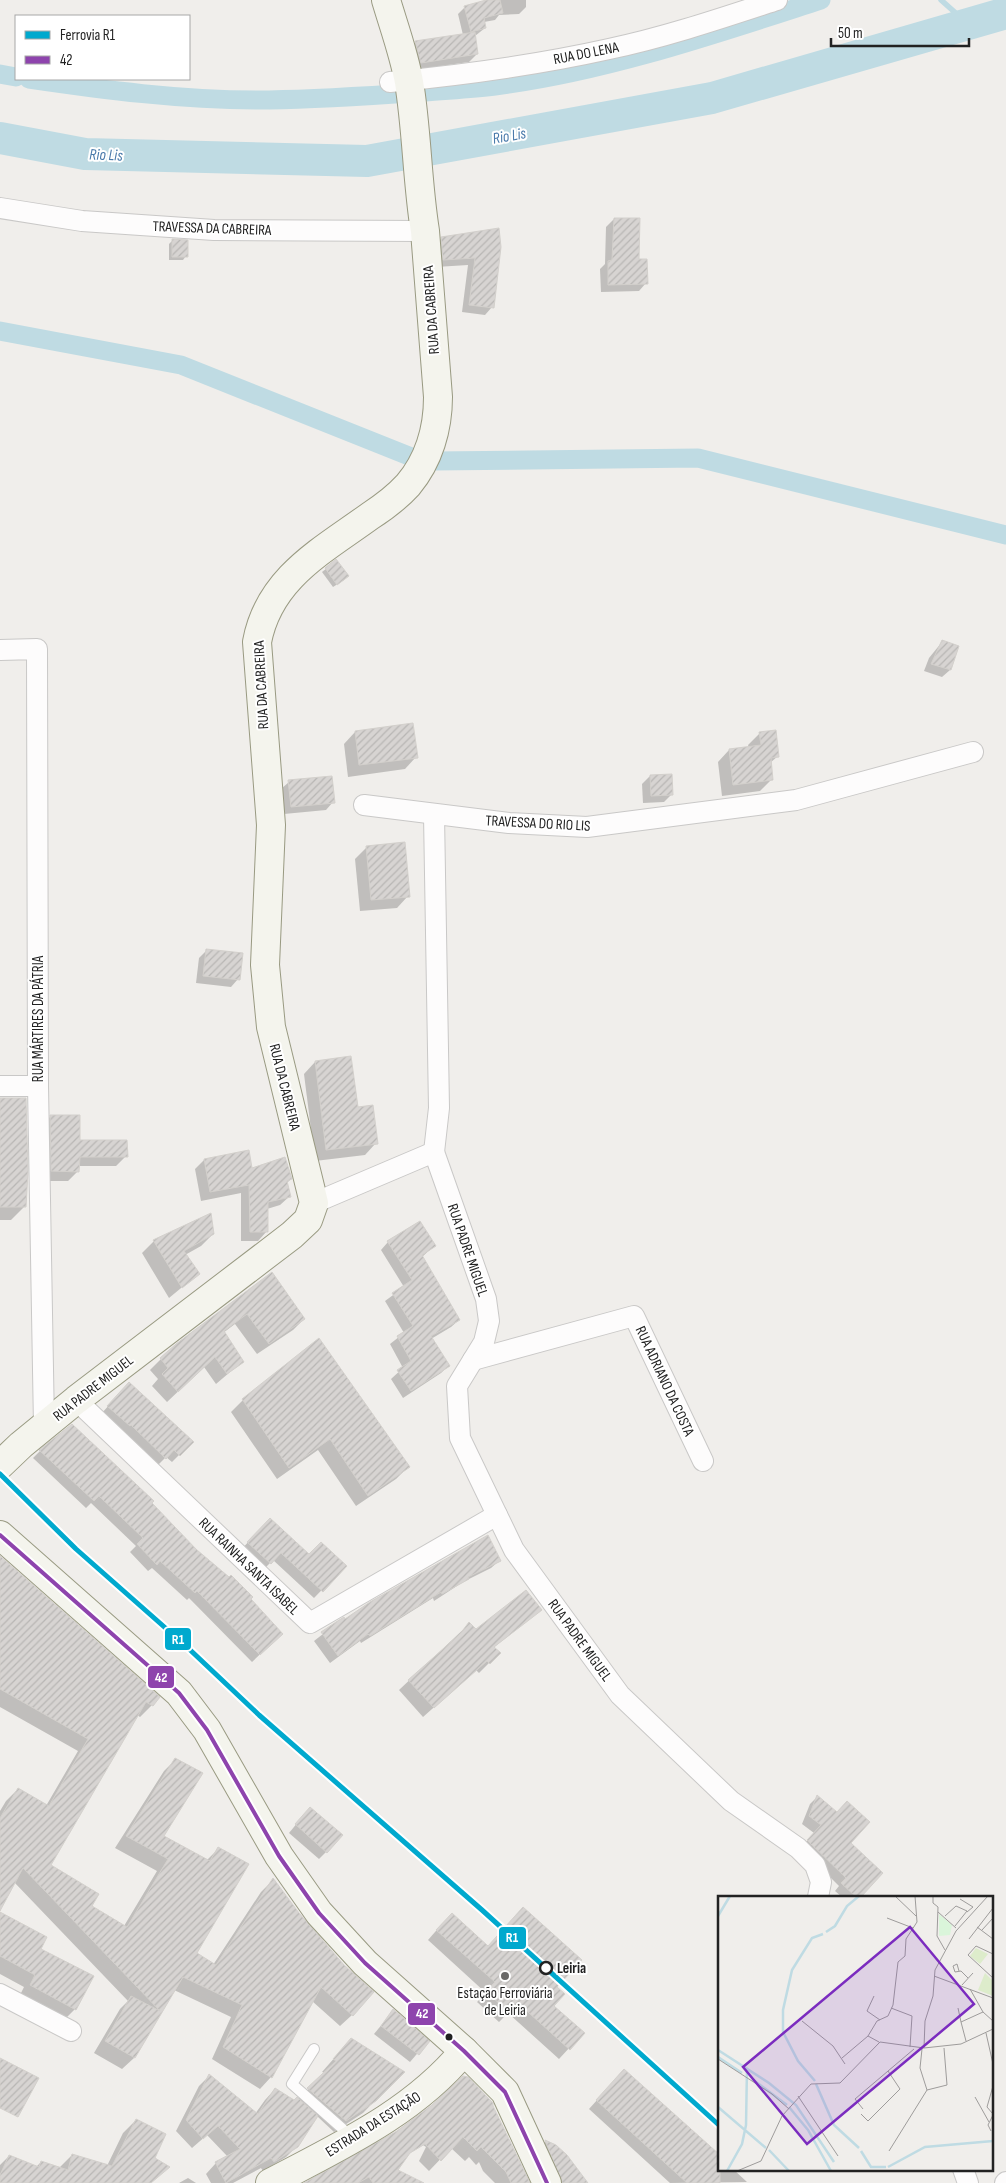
<svg xmlns="http://www.w3.org/2000/svg" width="1006" height="2183" font-family="'Sofia Sans Condensed',sans-serif">
<style>
.shadow{fill:#0003}
.lines{fill:none;stroke-linecap:round;stroke-linejoin:round}
.stream{stroke:#bfdbe3;stroke-width:5.5}
.canal{stroke:#bfdbe3;stroke-width:19}
.river{stroke:#bfdbe3;stroke-width:32}
.building{fill:url(#building-hatch);stroke:#d3d0cc}
.service-casing{stroke:#c9c8c7;stroke-width:12}
.minor-casing{stroke:#c9c8c7;stroke-width:22}
.secondary-casing{stroke:#999a82;stroke-width:30}
.service{stroke:#fdfcfc;stroke-width:10}
.minor{stroke:#fdfcfc;stroke-width:20}
.secondary{stroke:#f4f4ed;stroke-width:28}
.bus-1-casing{stroke:#fff;stroke-width:8}
.bus-1{stroke:#8e44ad;stroke-width:4}
.rail-1-casing{stroke:#fff;stroke-width:9}
.rail-1{stroke:#00a9ce;stroke-width:5}
.stop-dot{fill:#fff;stroke:#222;stroke-width:2.5}
.poi-dot{fill:#6a6968;stroke:#fff;stroke-width:2}
.bus-dot{fill:#222;stroke:#fff;stroke-width:2}
.labels{text-anchor:middle;stroke-width:4;stroke-linejoin:round;paint-order:stroke}
.street-label{font-size:15px;fill:#222;stroke:#fff}
.stop-label{font-size:15px;font-weight:bold;fill:#222;stroke:#fff;text-anchor:start}
.poi-label{font-size:15px;fill:#222;stroke:#fff}
.water-label{font-size:16px;font-style:italic;fill:#4a7aab;stroke:#fff}
.inset-river{fill:none;stroke:#bfdbe3;stroke-width:2.5}
.inset-road{fill:none;stroke:#9e9c9b;stroke-width:1}
.view{fill:#7b2cbf;fill-opacity:0.15;stroke:#7b2cbf;stroke-width:2.5}
.inset-edge{fill:none;stroke:#222;stroke-width:2.5}
.line-badge{stroke:#fff;stroke-width:2}
.badge-label{font-size:14px;text-anchor:middle;font-weight:bold;fill:#fff}
</style>
<defs>
<pattern id="building-hatch" width="6" height="6" patternUnits="userSpaceOnUse" patternTransform="scale(1.25)"><rect width="6" height="6" fill="#d7d4d2"/><path d="M-1 1l2-2M0 6l6-6M5 7l2-2" fill="none" stroke="#b8b6b4"/></pattern>
</defs>
<rect width="100%" height="100%" fill="#f0eeeb"/>
<g class="shadow">
<path d="M 491,0 L 526,0 L 526,7 L 519,14 L 499,15 L 495,20 L 484,22 L 485,28 L 475,36 L 477,54 L 469,62 L 413,70 L 408,50 L 416,42 L 463,35 L 458,14 L 465,7 Z"/>
<path d="M 614,219 L 646,283 L 639,291 L 601,292 L 600,269 L 605,264 L 606,227 Z"/>
<path d="M 498,230 L 492,307 L 485,315 L 462,312 L 468,265 L 436,267 L 434,246 L 442,238 Z"/>
<path d="M 173,240 L 186,256 L 183,260 L 169,260 L 169,244 Z"/>
<path d="M 336,561 L 344,580 L 333,587 L 322,572 Z"/>
<path d="M 942,642 L 958,647 L 950,670 L 942,677 L 924,671 L 929,658 Z"/>
<path d="M 355,732 L 416,757 L 405,769 L 348,777 L 344,744 Z"/>
<path d="M 760,733 L 778,756 L 770,763 L 772,779 L 760,791 L 722,796 L 718,762 L 729,750 L 749,748 L 748,745 Z"/>
<path d="M 650,776 L 672,794 L 664,802 L 643,803 L 642,784 Z"/>
<path d="M 289,782 L 333,802 L 326,810 L 284,814 L 281,789 Z"/>
<path d="M 367,847 L 408,896 L 397,908 L 360,911 L 355,859 Z"/>
<path d="M 207,950 L 238,979 L 231,987 L 196,983 L 199,958 Z"/>
<path d="M 315,1062 L 357,1109 L 376,1143 L 365,1155 L 315,1161 L 304,1074 Z"/>
<path d="M 0,1099 L 25,1206 L 11,1220 L 0,1220 Z"/>
<path d="M 51,1116 L 78,1141 L 126,1156 L 116,1166 L 78,1166 L 78,1171 L 68,1181 L 42,1181 L 41,1126 Z"/>
<path d="M 204,1160 L 291,1179 L 287,1183 L 290,1196 L 280,1205 L 267,1209 L 267,1231 L 258,1241 L 241,1241 L 241,1193 L 201,1201 L 195,1169 Z"/>
<path d="M 210,1215 L 213,1234 L 201,1246 L 185,1255 L 198,1274 L 169,1298 L 142,1253 L 154,1241 Z"/>
<path d="M 388,1242 L 434,1246 L 422,1257 L 459,1320 L 451,1327 L 431,1339 L 448,1366 L 441,1373 L 403,1398 L 391,1379 L 403,1368 L 390,1344 L 404,1333 L 385,1301 L 404,1287 L 381,1250 Z"/>
<path d="M 271,1274 L 304,1319 L 293,1330 L 257,1354 L 235,1324 L 223,1333 L 243,1361 L 216,1384 L 204,1367 L 167,1402 L 152,1386 L 158,1379 L 150,1370 L 176,1344 Z"/>
<path d="M 319,1340 L 408,1467 L 396,1479 L 356,1506 L 318,1450 L 277,1479 L 231,1412 L 243,1400 Z"/>
<path d="M 121,1392 L 192,1442 L 172,1462 L 166,1457 L 158,1465 L 101,1414 Z"/>
<path d="M 40,1451 L 150,1503 L 197,1551 L 250,1599 L 274,1641 L 252,1662 L 189,1598 L 187,1600 L 152,1568 L 148,1571 L 130,1552 L 136,1546 L 91,1503 L 86,1508 L 33,1458 Z"/>
<path d="M 262,1527 L 309,1556 L 345,1566 L 314,1598 L 273,1560 L 262,1571 L 240,1551 Z"/>
<path d="M 0,1558 L 152,1705 L 140,1717 L 137,1715 L 49,1866 L 90,1906 L 124,1926 L 157,1871 L 115,1848 L 164,1771 L 176,1759 L 163,1837 L 207,1860 L 219,1848 L 195,1953 L 213,1965 L 261,1892 L 273,1880 L 352,2015 L 340,2026 L 312,2001 L 271,2077 L 260,2089 L 212,2059 L 231,2017 L 174,1990 L 134,2058 L 122,2069 L 94,2053 L 120,2009 L 128,2001 L 14,1882 L 0,1908 L 0,1811 L 6,1801 L 18,1789 L 46,1806 L 78,1751 L 0,1707 Z"/>
<path d="M 499,1561 L 491,1568 L 463,1582 L 434,1601 L 433,1598 L 361,1643 L 360,1641 L 330,1663 L 314,1641 L 337,1623 Z"/>
<path d="M 540,1610 L 493,1648 L 499,1653 L 479,1673 L 476,1670 L 423,1717 L 399,1690 L 469,1624 L 476,1631 Z"/>
<path d="M 817,1797 L 849,1843 L 859,1897 L 842,1897 L 835,1891 L 839,1886 L 801,1848 L 814,1833 L 802,1824 L 810,1804 Z"/>
<path d="M 303,1816 L 326,1852 L 319,1859 L 289,1833 Z"/>
<path d="M 0,1914 L 40,1949 L 75,2009 L 64,2020 L 19,1997 L 24,1987 L 0,1974 Z"/>
<path d="M 442,1924 L 487,1947 L 555,1987 L 552,2006 L 583,2033 L 559,2059 L 508,2013 L 499,2022 L 477,2002 L 486,1993 L 428,1940 Z"/>
<path d="M 393,2011 L 428,2041 L 410,2062 L 374,2034 Z"/>
<path d="M 351,2039 L 403,2072 L 363,2113 L 334,2132 L 317,2116 L 297,2146 L 286,2157 L 263,2171 L 261,2168 L 233,2183 L 211,2183 L 206,2174 L 216,2163 L 228,2157 L 207,2135 L 192,2148 L 176,2131 L 199,2086 L 209,2076 L 255,2114 L 265,2100 L 275,2089 L 294,2102 L 297,2100 L 325,2073 L 322,2072 Z"/>
<path d="M 616,2079 L 720,2169 L 733,2169 L 747,2182 L 670,2183 L 589,2109 Z"/>
<path d="M 432,2106 L 528,2183 L 495,2183 L 483,2171 L 479,2162 L 476,2165 L 469,2157 L 465,2161 L 451,2148 L 429,2171 L 419,2161 L 426,2147 L 417,2141 L 386,2183 L 306,2183 L 383,2141 Z"/>
<path d="M 136,2120 L 153,2158 L 168,2167 L 151,2183 L 0,2183 L 0,2165 L 9,2156 L 36,2167 L 41,2162 L 59,2168 L 72,2155 L 107,2166 L 123,2133 Z"/>
<path d="M 545,2142 L 555,2146 L 586,2183 L 548,2183 L 535,2153 Z"/>
<path d="M 188,2178 L 196,2183 L 179,2183 Z"/>
</g>
<g class="lines">
<path class="stream" d="M 941,0 L 968,24"/>
<g class="canal">
<path d="M 0,74 L 16,77"/>
<path d="M 29,79 C 104,90 181,100 257,100 C 303,100 349,97 395,94"/>
<path d="M 424,92 C 447,90 472,89 495,86 C 605,72 716,34 821,0"/>
<path d="M 0,331 L 181,365 L 414,458"/>
<path d="M 433,461 L 698,458 L 1006,535"/>
</g>
<path class="river" d="M 0,138 L 85,154 L 367,161 L 712,98 L 1006,13"/>
</g>
<g class="building">
<path d="M 486,0 L 500,0 L 503,13 L 484,18 L 486,28 L 471,32 L 464,6 Z"/>
<path d="M 475,32 L 478,54 L 421,63 L 415,41 Z"/>
<path d="M 614,218 L 640,218 L 639,259 L 647,259 L 648,284 L 608,285 L 608,261 L 612,260 Z"/>
<path d="M 499,228 L 501,247 L 494,308 L 469,305 L 475,258 L 443,260 L 441,237 Z"/>
<path d="M 172,239 L 188,240 L 188,257 L 172,257 Z"/>
<path d="M 336,559 L 349,576 L 337,585 L 325,568 Z"/>
<path d="M 942,640 L 959,646 L 951,670 L 931,664 Z"/>
<path d="M 413,723 L 418,758 L 359,765 L 355,731 Z"/>
<path d="M 776,730 L 779,757 L 771,758 L 773,780 L 733,785 L 729,749 L 761,745 L 759,732 Z"/>
<path d="M 672,774 L 673,795 L 651,796 L 650,775 Z"/>
<path d="M 332,776 L 335,803 L 291,807 L 288,780 Z"/>
<path d="M 405,842 L 410,897 L 371,900 L 366,846 Z"/>
<path d="M 206,949 L 243,953 L 240,980 L 203,976 Z"/>
<path d="M 351,1056 L 358,1107 L 373,1105 L 378,1144 L 326,1150 L 315,1061 Z"/>
<path d="M 0,1098 L 26,1098 L 28,1171 L 26,1207 L 0,1207 Z"/>
<path d="M 50,1115 L 80,1115 L 80,1140 L 127,1140 L 128,1157 L 80,1157 L 79,1172 L 51,1171 Z"/>
<path d="M 249,1150 L 252,1168 L 285,1157 L 292,1179 L 287,1181 L 291,1197 L 268,1202 L 268,1232 L 250,1232 L 249,1185 L 210,1192 L 204,1159 Z"/>
<path d="M 211,1213 L 214,1234 L 184,1251 L 200,1274 L 182,1288 L 153,1240 Z"/>
<path d="M 420,1221 L 436,1246 L 422,1255 L 460,1320 L 431,1336 L 450,1366 L 411,1391 L 397,1370 L 411,1361 L 397,1336 L 413,1326 L 392,1293 L 412,1280 L 387,1241 Z"/>
<path d="M 272,1272 L 305,1319 L 269,1344 L 247,1314 L 224,1331 L 244,1362 L 227,1374 L 215,1357 L 178,1392 L 162,1374 L 168,1368 L 160,1358 L 176,1344 Z"/>
<path d="M 319,1338 L 410,1467 L 368,1496 L 330,1439 L 289,1468 L 242,1399 Z"/>
<path d="M 129,1382 L 194,1442 L 180,1456 L 174,1450 L 166,1459 L 131,1425 L 130,1426 L 107,1406 Z"/>
<path d="M 72,1424 L 154,1501 L 152,1503 L 197,1550 L 229,1577 L 231,1575 L 253,1597 L 251,1599 L 283,1634 L 260,1655 L 197,1591 L 195,1593 L 160,1561 L 157,1565 L 137,1544 L 143,1538 L 99,1496 L 94,1501 L 39,1450 Z"/>
<path d="M 270,1518 L 309,1554 L 321,1542 L 347,1566 L 323,1592 L 281,1553 L 271,1564 L 247,1542 Z"/>
<path d="M 488,1535 L 501,1561 L 468,1577 L 469,1579 L 442,1594 L 441,1592 L 370,1636 L 368,1634 L 338,1656 L 321,1632 L 336,1622 L 344,1617 L 345,1619 L 370,1602 Z"/>
<path d="M 0,1556 L 160,1697 L 153,1706 L 146,1702 L 51,1865 L 99,1894 L 92,1906 L 127,1927 L 168,1859 L 126,1836 L 175,1758 L 203,1773 L 164,1836 L 210,1861 L 218,1847 L 249,1864 L 197,1953 L 216,1965 L 273,1878 L 299,1913 L 344,1965 L 374,1992 L 353,2016 L 321,1987 L 272,2078 L 223,2047 L 242,2005 L 183,1977 L 135,2058 L 105,2041 L 131,1996 L 160,2011 L 23,1868 L 0,1911 L 0,1818 L 18,1788 L 49,1806 L 88,1739 L 0,1689 Z"/>
<path d="M 526,1590 L 542,1610 L 494,1647 L 501,1653 L 490,1664 L 487,1661 L 434,1708 L 408,1680 L 460,1634 L 469,1622 L 476,1629 Z"/>
<path d="M 817,1795 L 837,1812 L 847,1801 L 870,1822 L 851,1843 L 883,1873 L 861,1897 L 856,1897 L 841,1883 L 846,1878 L 807,1840 L 821,1825 L 809,1816 Z"/>
<path d="M 310,1807 L 343,1835 L 327,1853 L 295,1824 Z"/>
<path d="M 523,1907 L 582,1960 L 557,1987 L 565,1994 L 554,2006 L 585,2033 L 570,2050 L 518,2003 L 509,2013 L 486,1991 L 495,1982 L 436,1930 L 452,1913 L 488,1946 Z"/>
<path d="M 0,1912 L 47,1937 L 41,1949 L 94,1976 L 76,2010 L 30,1985 L 35,1975 L 0,1956 Z"/>
<path d="M 393,2009 L 430,2041 L 419,2055 L 381,2026 Z"/>
<path d="M 351,2038 L 405,2072 L 376,2101 L 346,2121 L 307,2088 L 336,2061 L 333,2059 Z"/>
<path d="M 0,2058 L 39,2078 L 18,2117 L 0,2108 Z"/>
<path d="M 624,2069 L 720,2155 L 720,2183 L 687,2183 L 596,2100 Z"/>
<path d="M 209,2074 L 258,2114 L 275,2088 L 294,2100 L 297,2097 L 318,2116 L 298,2147 L 274,2162 L 271,2158 L 226,2183 L 215,2162 L 240,2149 L 218,2126 L 203,2139 L 186,2120 Z"/>
<path d="M 463,2076 L 468,2077 L 493,2103 L 493,2106 L 530,2183 L 511,2183 L 506,2172 L 481,2147 L 477,2151 L 463,2137 L 441,2161 L 425,2144 L 410,2153 L 398,2170 L 424,2183 L 373,2183 L 369,2177 L 358,2183 L 304,2183 L 397,2131 L 432,2105 Z"/>
<path d="M 136,2119 L 166,2134 L 155,2158 L 170,2167 L 151,2183 L 0,2183 L 0,2175 L 9,2155 L 39,2167 L 41,2161 L 68,2170 L 72,2154 L 112,2166 Z"/>
<path d="M 545,2140 L 556,2145 L 567,2155 L 588,2183 L 562,2183 Z"/>
</g>
<g class="lines">
<defs>
<path id="service" d="M 314,2049 L 292,2084 L 353,2138"/>
<g id="minor">
<path d="M 390,82 C 463,75 537,65 609,49 C 666,37 722,18 777,0"/>
<path d="M 0,208 L 82,221 L 214,230 L 425,231"/>
<path d="M 0,650 L 37,649 L 38,1086 L 44,1426"/>
<path d="M 364,805 L 509,823 L 587,827 L 796,800 L 973,752"/>
<path d="M 434,815 L 439,1108 L 434,1152"/>
<path d="M 0,1086 L 38,1086"/>
<path d="M 314,1203 L 434,1152 L 486,1299 L 489,1321 L 484,1342 L 457,1386 L 460,1438 L 514,1550 L 620,1695 L 731,1801 L 798,1848 L 815,1865 L 821,1882 L 818,1897"/>
<path d="M 473,1360 L 634,1316 L 703,1461"/>
<path d="M 76,1400 L 310,1623 L 497,1515"/>
<path d="M 0,1994 L 71,2031"/>
<path d="M 963,2169 L 968,2183"/>
<path d="M 1005,2183 L 1006,2182"/>
</g>
<g id="secondary">
<path d="M 0,1465 L 21,1445 L 76,1400 L 292,1235 L 308,1220 L 314,1203 L 271,1027 L 265,965 L 271,825 L 257,642 C 269,578 322,551 370,516 C 384,507 397,497 408,485 C 429,460 438,428 438,397 L 425,231 C 417,181 417,131 409,82 C 404,54 394,27 386,0"/>
<path d="M 0,1535 L 179,1693 L 207,1730 L 279,1856 L 319,1913 L 365,1963 L 464,2051 L 505,2092 L 547,2183"/>
<path d="M 270,2183 C 340,2146 413,2113 464,2051"/>
</g>
</defs>
<use href="#service" class="service-casing"/>
<use href="#minor" class="minor-casing"/>
<use href="#secondary" class="secondary-casing"/>
<use href="#service" class="service"/>
<use href="#minor" class="minor"/>
<use href="#secondary" class="secondary"/>
<defs>
<path id="bus-1" d="M 0,1535 L 179,1693 L 207,1730 L 279,1856 L 319,1913 L 365,1963 L 464,2051 L 505,2092 L 547,2183"/>
</defs>
<use href="#bus-1" class="bus-1-casing"/>
<use href="#bus-1" class="bus-1"/>
<defs>
<path id="rail-1" d="M 0,1474 L 76,1549 L 187,1647 L 259,1715 L 482,1910 L 720,2126"/>
</defs>
<use href="#rail-1" class="rail-1-casing"/>
<use href="#rail-1" class="rail-1"/>
</g>
<circle class="stop-dot" cx="546" cy="1968" r="6"/>
<circle class="poi-dot" cx="505" cy="1976" r="5"/>
<circle class="bus-dot" cx="449" cy="2037" r="4.5"/>
<g class="labels">
<g class="street-label">
<text transform="translate(586 53) rotate(-11)" y="5">RUA DO LENA</text>
<text transform="translate(212 228) rotate(2)" y="5">TRAVESSA DA CABREIRA</text>
<text transform="translate(431 310) rotate(-94)" y="5">RUA DA CABREIRA</text>
<text transform="translate(261 685) rotate(-93)" y="5">RUA DA CABREIRA</text>
<text transform="translate(538 823) rotate(3)" y="5">TRAVESSA DO RIO LIS</text>
<text transform="translate(38 1019) rotate(-90)" y="5">RUA MÁRTIRES DA PÁTRIA</text>
<text transform="translate(285 1087) rotate(76)" y="5">RUA DA CABREIRA</text>
<text transform="translate(468 1250) rotate(71)" y="5">RUA PADRE MIGUEL</text>
<text transform="translate(665 1381) rotate(65)" y="5">RUA ADRIANO DA COSTA</text>
<text transform="translate(93 1388) rotate(-38)" y="5">RUA PADRE MIGUEL</text>
<text transform="translate(249 1566) rotate(44)" y="5">RUA RAINHA SANTA ISABEL</text>
<text transform="translate(580 1640) rotate(54)" y="5">RUA PADRE MIGUEL</text>
<text transform="translate(373 2124) rotate(-32)" y="5">ESTRADA DA ESTAÇÃO</text>
</g>
<g class="stop-label">
<text x="557" y="1973">Leiria</text>
</g>
<g class="poi-label">
<text x="505" y="1998">Estação Ferroviária<tspan x="505" dy="17">de Leiria</tspan></text>
</g>
<g class="water-label">
<text transform="translate(509 135) rotate(-10)" y="6">Rio Lis</text>
<text transform="translate(106 154) rotate(2)" y="6">Rio Lis</text>
</g>
</g>
<g transform="translate(718 1896)">
<rect width="275" height="275" fill="#f0eeeb"/>
<path d="M 258,52 L 270,58 L 262,68 L 252,60 ZM 267,77 L 275,85 L 275,100 L 260,94 Z" fill="#ddeccb"/>
<path d="M 221,18 L 234,29 L 232,39 L 221,40 Z" fill="#daf5da"/>
<path class="inset-river" d="M 0,20 L 12,0M 108,36 L 117,30 L 129,10 L 141,0M 0,154 L 51,187 L 78,209 L 116,266M 0,161 L 24,177M 34,183 L 69,209M 97,185 L 80,165 L 65,136 L 65,114 L 74,74 L 94,42 L 105,38M 98,188 L 116,229 L 141,252M 0,211 L 48,252M 71,211 L 90,234 L 113,275M 51,254 L 71,275M 143,255 L 153,271 L 168,271M 170,271 L 207,251 L 275,245M 9,275 L 24,248 L 28,229 L 29,172"/>
<path class="inset-road" d="M 177,0 L 198,20M 215,0 L 215,7 L 220,11 L 219,40 L 227,54M 242,3 L 255,11 L 249,16M 220,16 L 238,32M 227,20 L 238,10 L 249,15 L 237,30M 169,22 L 195,32M 259,31 L 275,43M 264,34 L 275,22M 251,43 L 275,12M 275,58 L 258,50 L 250,59 L 275,82M 241,75 L 239,68 L 235,70 L 237,76 L 243,75 L 250,82M 216,80 L 275,102M 244,89 L 255,77M 252,93 L 265,116 L 275,125M 156,100 L 149,115 L 162,124M 173,112 L 194,120 L 192,151M 240,112 L 243,126 L 265,116M 84,125 L 115,150 L 127,168M 243,126 L 248,145M 268,137 L 275,168M 161,146 L 150,140 L 159,125 L 170,120 L 175,109 L 180,66 L 187,60 L 188,43 L 199,26 L 197,0M 206,152 L 243,148 L 275,133M 204,153 L 202,172 L 209,194M 124,162 L 150,140M 0,163 L 54,198 L 71,213M 275,190 L 269,211 L 275,218M 80,200 L 120,260M 257,201 L 271,226M 145,213 L 137,203 L 196,153M 143,218 L 150,225 L 182,193 L 170,175M 273,235 L 270,229 L 275,219M 171,255 L 209,194 L 229,189 L 226,152M 19,275 L 43,265 L 64,220 L 93,188 L 122,187 L 162,146 L 206,152 L 207,125 L 215,100 L 217,74 L 238,35 L 270,0"/>
<path class="view" d="M 192,31 L 256,108 L 89,248 L 25,171 Z"/>
<rect width="275" height="275" class="inset-edge"/>
</g>
<g class="line-badge">
<rect x="164" y="1627" width="28" height="24" rx="5" fill="#00a9ce"/>
<rect x="147" y="1665" width="28" height="24" rx="5" fill="#8e44ad"/>
<rect x="498" y="1926" width="29" height="24" rx="5" fill="#00a9ce"/>
<rect x="407" y="2002" width="29" height="24" rx="5" fill="#8e44ad"/>
</g>
<g class="badge-label">
<text x="178" y="1644">R1</text>
<text x="161" y="1682">42</text>
<text x="512" y="1942">R1</text>
<text x="422" y="2018">42</text>
</g>
<rect x="15" y="15" width="175" height="65" fill="#ffffff" stroke="#a7a7a7"/>
<rect x="25" y="31" width="25" height="8" fill="#00a9ce" stroke="#a7a7a7"/>
<text x="60" y="40" font-size="15" fill="#222222">Ferrovia R1</text>
<rect x="25" y="56" width="25" height="8" fill="#8e44ad" stroke="#a7a7a7"/>
<text x="60" y="65" font-size="15" fill="#222222">42</text>
<path d="M831 38v8h138v-8" fill="none" stroke="#222222" stroke-width="2.5"/>
<text x="838" y="38" font-size="15" fill="#222222" stroke="#ffffff" stroke-width="4" paint-order="stroke">50 m</text>
</svg>
